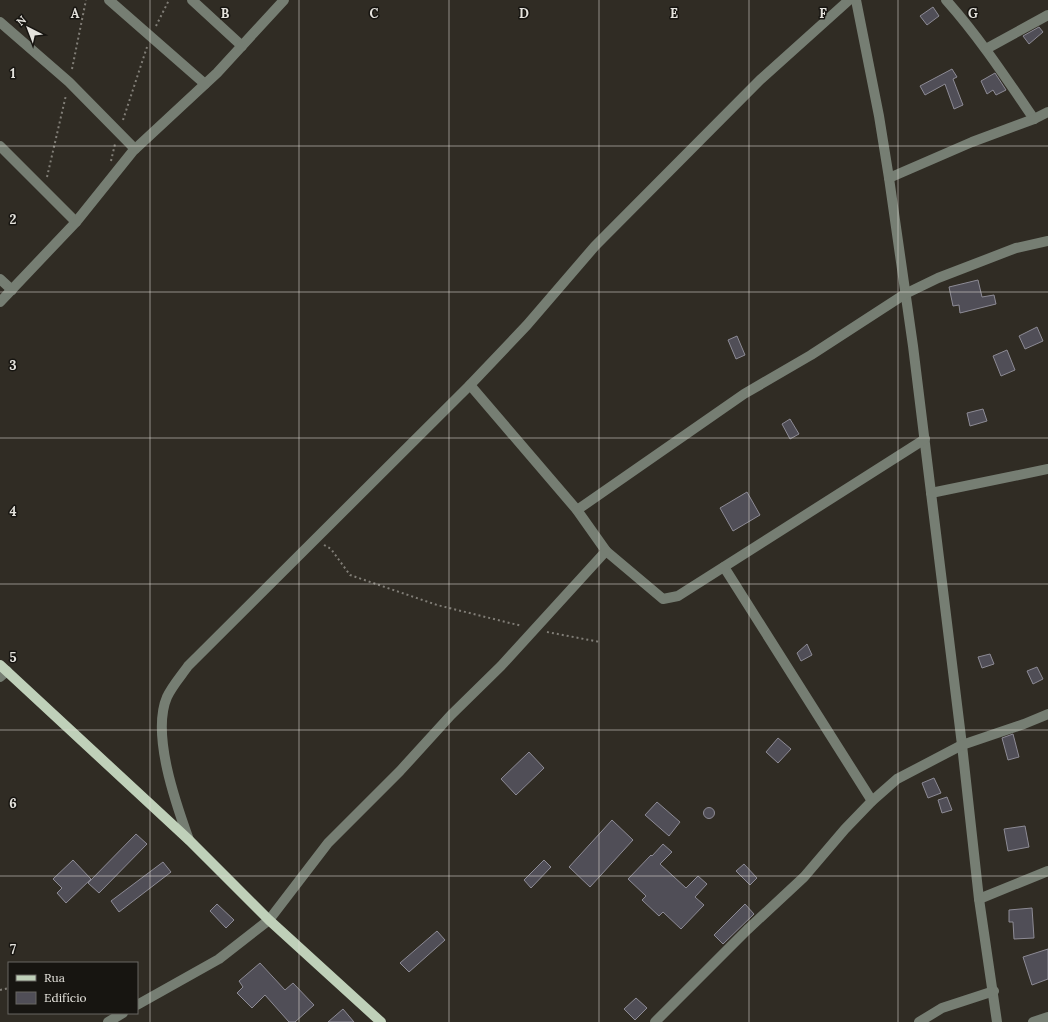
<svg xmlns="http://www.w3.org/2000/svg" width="1048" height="1022" font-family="Lora,serif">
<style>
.building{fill:#504e57;stroke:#8d8b95}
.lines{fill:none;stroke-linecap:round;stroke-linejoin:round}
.path{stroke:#817e77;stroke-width:2;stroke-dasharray:2 3;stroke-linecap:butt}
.minor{stroke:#767e73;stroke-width:10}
.major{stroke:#bfd0b9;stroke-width:10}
.grid{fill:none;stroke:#e5e3dd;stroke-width:1;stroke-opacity:0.55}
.grid-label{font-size:13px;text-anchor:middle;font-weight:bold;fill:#e5e3dd;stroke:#171511;stroke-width:3;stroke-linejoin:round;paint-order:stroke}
</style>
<rect width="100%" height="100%" fill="#302c24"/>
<g class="building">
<path d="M 933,7 L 939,16 L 927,25 L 920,16 Z"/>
<path d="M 1039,27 L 1043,32 L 1029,44 L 1023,36 Z"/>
<path d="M 952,69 L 957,77 L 953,79 L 963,105 L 954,109 L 945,84 L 925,95 L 920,86 Z"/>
<path d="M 995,73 L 1006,90 L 996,95 L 993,90 L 987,94 L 981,81 Z"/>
<path d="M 978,280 L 982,297 L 994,295 L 996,304 L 960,313 L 959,305 L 953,306 L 949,287 Z"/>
<path d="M 1037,327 L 1043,341 L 1025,349 L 1019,336 Z"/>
<path d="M 737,336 L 745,355 L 736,359 L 728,340 Z"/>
<path d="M 1007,350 L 1015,370 L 1001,376 L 993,356 Z"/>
<path d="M 983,409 L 987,421 L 970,426 L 967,413 Z"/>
<path d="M 790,419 L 799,434 L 790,439 L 782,424 Z"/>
<path d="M 747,492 L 760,515 L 733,531 L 720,508 Z"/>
<path d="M 807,644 L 812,655 L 801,661 L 797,653 Z"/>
<path d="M 990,654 L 994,664 L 982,668 L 978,657 Z"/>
<path d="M 1037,667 L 1043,679 L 1033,684 L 1027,671 Z"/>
<path d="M 1013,734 L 1019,757 L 1008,760 L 1002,738 Z"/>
<path d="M 778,738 L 791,749 L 778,763 L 766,752 Z"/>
<path d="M 529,752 L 544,768 L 516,795 L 501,779 Z"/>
<path d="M 934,778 L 941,793 L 928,798 L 922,783 Z"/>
<path d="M 947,797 L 952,810 L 942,813 L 938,800 Z"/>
<path d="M 657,802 L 680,822 L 669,836 L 645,815 Z"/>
<circle cx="709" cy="813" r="5.5"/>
<path d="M 612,820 L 633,840 L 590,887 L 569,867 Z"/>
<path d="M 1025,826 L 1029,847 L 1008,851 L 1004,829 Z"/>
<path d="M 136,834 L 147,844 L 99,893 L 88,883 Z"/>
<path d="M 663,844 L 672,852 L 660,864 L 686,888 L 698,876 L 707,884 L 695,897 L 704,905 L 681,929 L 663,912 L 659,916 L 642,900 L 646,896 L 628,879 L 651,855 L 652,856 Z"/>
<path d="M 73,860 L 91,879 L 66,903 L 57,893 L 62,888 L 53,879 Z"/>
<path d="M 544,860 L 551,867 L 531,888 L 524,880 Z"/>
<path d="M 163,862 L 171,872 L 119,912 L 111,901 Z"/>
<path d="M 744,864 L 757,878 L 750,885 L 736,871 Z"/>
<path d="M 217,904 L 234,920 L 226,928 L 210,911 Z"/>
<path d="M 745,904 L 754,914 L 723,944 L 714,935 Z"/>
<path d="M 1032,908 L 1034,938 L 1014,939 L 1013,922 L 1009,922 L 1009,910 Z"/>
<path d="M 437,931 L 445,940 L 409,972 L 400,963 Z"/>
<path d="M 1048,949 L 1048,979 L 1032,985 L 1023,957 Z"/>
<path d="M 260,963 L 285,990 L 293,983 L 314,1005 L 295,1022 L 289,1022 L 265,995 L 252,1008 L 237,993 L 243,987 L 239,981 Z"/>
<path d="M 636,998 L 647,1008 L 635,1020 L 624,1009 Z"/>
<path d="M 343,1009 L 354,1022 L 328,1022 Z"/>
</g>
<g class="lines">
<g class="path">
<path d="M 156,26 L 169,0"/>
<path d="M 72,69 L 86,0"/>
<path d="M 123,120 L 147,47"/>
<path d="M 111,161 L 115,144"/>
<path d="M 47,177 L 66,95"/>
<path d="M 324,545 L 331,549 L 350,575 L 437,605 L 522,626"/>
<path d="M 547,632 L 600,642"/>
<path d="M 0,990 L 9,988"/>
</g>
<g class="minor">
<path d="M 109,0 L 205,84"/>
<path d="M 192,0 L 242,46"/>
<path d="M 856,0 L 879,116 L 889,178 L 913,346 L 962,745 L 979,899 L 997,1022"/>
<path d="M 946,0 C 979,37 1006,78 1034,119"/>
<path d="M 0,22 L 69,82 L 135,149"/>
<path d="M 986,49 L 1048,15"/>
<path d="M 0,146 L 76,222"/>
<path d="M 889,178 L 972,142 L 1034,119 L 1048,112"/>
<path d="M 0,279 L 12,290"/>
<path d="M 0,302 L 76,222 L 133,151 L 217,73 L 284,0"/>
<path d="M 470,385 L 577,510 L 606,551 L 663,599 L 678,596 L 925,439"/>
<path d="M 931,493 L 1048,469"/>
<path d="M 577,510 L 744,394 L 811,355 L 905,294 L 938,278 L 1016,248 L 1048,241"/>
<path d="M 724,567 L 872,801"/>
<path d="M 0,677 L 7,671"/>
<path d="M 189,840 C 176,804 151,734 167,697 C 172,686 181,676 188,666 L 470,385 L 527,325 L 595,246 L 760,80 L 849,0"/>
<path d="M 979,899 L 1048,871"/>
<path d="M 137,1005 L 219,959 L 269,920 L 328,843 L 400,771 L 451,715 L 501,666 L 606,551"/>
<path d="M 108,1022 L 123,1013"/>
<path d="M 655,1022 L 747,930 L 804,877 L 845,829 L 872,801 L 897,779 L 962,745 L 1024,724 L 1048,714"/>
<path d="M 919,1022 L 942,1008 L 994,991"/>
<path d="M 1033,1022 L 1048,1017"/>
</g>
<path class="major" d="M 0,665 L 189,840 L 269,920 L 381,1022"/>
</g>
<path class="grid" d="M 150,0 L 150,1022M 299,0 L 299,1022M 449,0 L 449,1022M 599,0 L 599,1022M 749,0 L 749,1022M 898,0 L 898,1022M 0,146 L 1048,146M 0,292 L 1048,292M 0,438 L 1048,438M 0,584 L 1048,584M 0,730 L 1048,730M 0,876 L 1048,876"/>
<g class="grid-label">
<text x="75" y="18">A</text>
<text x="225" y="18">B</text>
<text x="374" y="18">C</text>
<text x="524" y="18">D</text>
<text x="674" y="18">E</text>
<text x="823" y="18">F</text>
<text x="973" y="18">G</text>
<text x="13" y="78">1</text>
<text x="13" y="224">2</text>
<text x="13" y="370">3</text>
<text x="13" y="516">4</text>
<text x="13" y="662">5</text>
<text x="13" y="808">6</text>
<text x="13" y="954">7</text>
</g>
<rect x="8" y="962" width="130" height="52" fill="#171511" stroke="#696763"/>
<rect x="16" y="975" width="20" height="6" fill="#bfd0b9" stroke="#696763"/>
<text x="44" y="982" font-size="12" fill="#e5e3dd">Rua</text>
<rect x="16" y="992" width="20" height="12" fill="#504e57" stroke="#696763"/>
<text x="44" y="1002" font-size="12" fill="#e5e3dd">Edifício</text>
<g transform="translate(28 28) rotate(318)" stroke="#171511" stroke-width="3" paint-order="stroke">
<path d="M0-3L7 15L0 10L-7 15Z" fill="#e5e3dd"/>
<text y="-6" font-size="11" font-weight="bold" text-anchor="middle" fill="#e5e3dd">N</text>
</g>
</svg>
